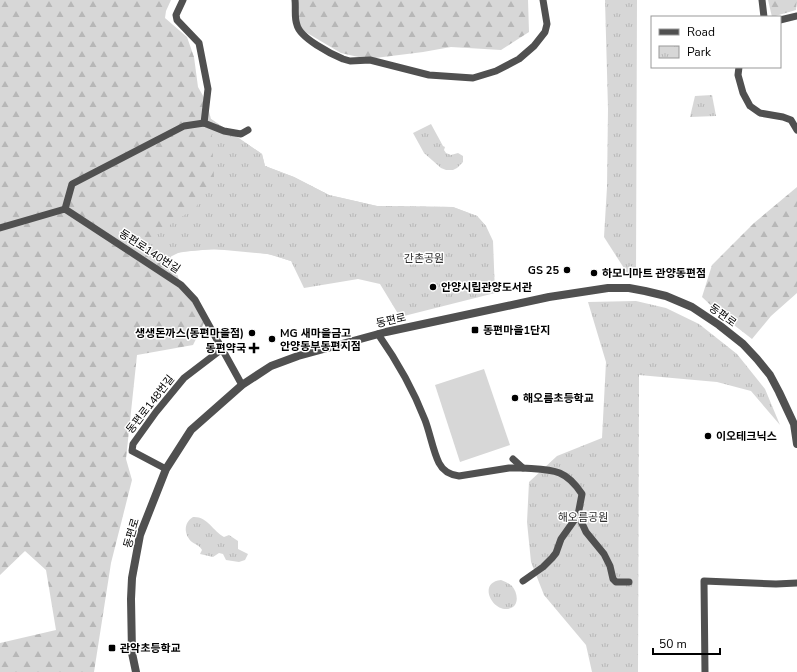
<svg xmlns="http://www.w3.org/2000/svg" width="797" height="672" font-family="'Nunito Sans','Noto Sans KR',sans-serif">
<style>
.green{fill:#d7d7d7}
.forest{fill:url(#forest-firs)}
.park{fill:url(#park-tufts)}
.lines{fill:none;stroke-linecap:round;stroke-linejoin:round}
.minor{stroke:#505050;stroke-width:7}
.tertiary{stroke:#505050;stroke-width:8}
.poi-dot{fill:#000;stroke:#fff;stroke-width:1.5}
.labels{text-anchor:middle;stroke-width:3;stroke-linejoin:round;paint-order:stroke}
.street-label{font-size:11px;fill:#000;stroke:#fff}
.park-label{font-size:11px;fill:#2e2e2e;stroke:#fff}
.poi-label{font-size:11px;font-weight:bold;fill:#000;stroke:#fff;text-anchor:start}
</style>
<defs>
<pattern id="forest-firs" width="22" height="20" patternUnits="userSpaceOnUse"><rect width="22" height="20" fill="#d7d7d7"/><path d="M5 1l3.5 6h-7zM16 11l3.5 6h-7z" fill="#b7b7b7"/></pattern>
<pattern id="park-tufts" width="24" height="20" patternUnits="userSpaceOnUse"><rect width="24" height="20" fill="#d7d7d7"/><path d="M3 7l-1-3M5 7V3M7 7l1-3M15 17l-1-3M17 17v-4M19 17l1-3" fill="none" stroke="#b7b7b7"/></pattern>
</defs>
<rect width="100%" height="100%" fill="#fff"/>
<path class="green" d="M 484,369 L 510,445 L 460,462 L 435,385 Z"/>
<g class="forest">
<path d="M 0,0 L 171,0 L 166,11 L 165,18 L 187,37 L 194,57 L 198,87 L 206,101 L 211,119 L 262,154 L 265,166 L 294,177 L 329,195 L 377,206 L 453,207 L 477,216 L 486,226 L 291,261 C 284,259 275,255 267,254 C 240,249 197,247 170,255 L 181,285 L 205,321 L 193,345 L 137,355 L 126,459 L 132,480 L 111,563 L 94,672 L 0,672 L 0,643 L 56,630 L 46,570 L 25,551 L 0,575 Z"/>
<path d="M 297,0 L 528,0 L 529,32 L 501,50 L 451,47 L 423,52 L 367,59 L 341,53 L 302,30 L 298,19 Z"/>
<path d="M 768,0 L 797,0 L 796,10 L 772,17 Z"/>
<path d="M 797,187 L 797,293 L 771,316 L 752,339 L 721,315 L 702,297 L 712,265 L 754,223 Z"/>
</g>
<g class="park">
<path d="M 605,0 L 637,0 L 636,277 L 629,276 L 604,237 L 607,187 L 608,109 Z"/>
<path d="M 712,95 L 716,116 L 690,117 L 695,96 Z"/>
<path d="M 211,119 L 262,154 L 265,166 L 294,177 L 329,195 L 377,206 L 453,207 L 477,216 L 486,226 L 493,241 L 495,293 L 400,317 L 380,284 L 358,279 L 304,288 L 291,261 L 268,254 L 214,249 L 180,252 L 158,263 L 136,248 L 196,207 L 214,177 Z"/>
<path d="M 431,124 L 443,146 L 445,147 L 444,150 L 446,153 L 451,155 L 458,153 L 463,156 L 463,162 L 457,168 L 453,170 L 446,170 L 441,168 L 424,153 L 413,133 Z"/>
<path d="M 636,301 L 666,308 L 699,324 L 737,354 L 765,389 L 780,425 L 751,391 L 717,382 L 639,375 L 638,672 L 592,672 L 586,645 L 544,595 L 531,562 L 527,522 L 529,482 L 557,456 L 602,438 L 606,362 L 588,302 Z"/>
<path d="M 193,517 C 207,516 213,531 224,537 L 229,535 L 238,541 L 238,549 L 248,554 L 245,560 L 239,562 L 226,560 L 223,554 L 219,553 L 213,557 L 200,554 L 202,550 C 199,545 196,545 192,542 C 184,535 183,523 193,517 Z"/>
<path d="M 501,580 C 505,582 509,583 512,586 C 518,593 520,607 508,609 C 491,611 478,582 501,580 Z"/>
</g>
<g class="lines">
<g class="minor">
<path d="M 183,0 L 176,15 L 177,20 L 199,43 L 208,89 L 204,123"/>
<path d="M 295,0 C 296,8 294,17 297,25 C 300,38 331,54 343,59 L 350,61 L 370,60 L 429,75 L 473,78 L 496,71 L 519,59 L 534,46 L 545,32 L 547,24 L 543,0"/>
<path d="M 762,0 L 764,17"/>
<path d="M 780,20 L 797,16"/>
<path d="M 739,67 L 738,75 L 743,93 L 750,106 L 760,113 L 783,117 L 791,120 L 797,130"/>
<path d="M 65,209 L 72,184 L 184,126 L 204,123 L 224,131 L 241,134 L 248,130"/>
<path d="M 0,228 L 65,209 L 181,285 L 195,300 L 242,385"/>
<path d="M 378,334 C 397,361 413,389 425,420 C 430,433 433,451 439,463 C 443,471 451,475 459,476 L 509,468 L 523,468"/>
<path d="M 513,459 L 523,468 C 552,470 565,468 582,494 L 578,515 L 580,519 L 586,532 L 604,554 L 610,566 L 613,579 L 616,582 L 629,582"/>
<path d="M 166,469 L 132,451 L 133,444 L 156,412 L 184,378 L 222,349"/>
<path d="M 523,581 L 543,567 L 552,558 L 556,553 L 561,539 L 578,515"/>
<path d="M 705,672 L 704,581 L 776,584 L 797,583"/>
</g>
<path class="tertiary" d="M 136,672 L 132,653 L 131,599 L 132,578 L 140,535 L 166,469 L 191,430 L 242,385 L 271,366 L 298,356 L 386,332 L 549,297 L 608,288 L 629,288 L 645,291 L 666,296 L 692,307 L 719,325 L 743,344 L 757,359 L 770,375 L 779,392 L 794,424 L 797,444"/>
</g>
<g class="poi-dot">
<circle cx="567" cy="270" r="4"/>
<circle cx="594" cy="273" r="4"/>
<circle cx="433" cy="287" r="4"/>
<rect x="471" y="326" width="8" height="8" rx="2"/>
<circle cx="252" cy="333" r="4"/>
<circle cx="272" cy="339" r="4"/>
<path d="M252 342h4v4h4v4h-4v4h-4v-4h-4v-4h4z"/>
<circle cx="515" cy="398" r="4"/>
<circle cx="708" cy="436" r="4"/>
<rect x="108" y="644" width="8" height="8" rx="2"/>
</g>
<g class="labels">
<g class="street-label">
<text transform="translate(150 251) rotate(33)" y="4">동편로140번길</text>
<text transform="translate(723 315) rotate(36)" y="4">동편로</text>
<text transform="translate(391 320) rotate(-13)" y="4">동편로</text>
<text transform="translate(150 404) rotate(-52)" y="4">동편로148번길</text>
<text transform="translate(131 533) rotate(-74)" y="4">동편로</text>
</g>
<g class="park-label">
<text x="424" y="262">간촌공원</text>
<text x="583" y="521">해오름공원</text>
</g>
<g class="poi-label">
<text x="559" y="274" text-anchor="end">GS 25</text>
<text x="602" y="277">하모니마트 관양동편점</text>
<text x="441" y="291">안양시립관양도서관</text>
<text x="483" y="334">동편마을1단지</text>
<text x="244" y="337" text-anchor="end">생생돈까스(동편마을점)</text>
<text x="280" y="337">MG 새마을금고<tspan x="280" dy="13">안양동부동편지점</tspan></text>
<text x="246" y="352" text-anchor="end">동편약국</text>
<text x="523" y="402">해오름초등학교</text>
<text x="716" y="440">이오테크닉스</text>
<text x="120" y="652">관악초등학교</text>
</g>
</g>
<rect x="651" y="16" width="130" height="52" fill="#ffffff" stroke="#999999"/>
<rect x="659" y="29" width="20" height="6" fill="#505050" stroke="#999999"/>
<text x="687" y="36" font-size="12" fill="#000000">Road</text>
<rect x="659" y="46" width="20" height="12" fill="url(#park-tufts)" stroke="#999999"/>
<text x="687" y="56" font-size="12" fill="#000000">Park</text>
<path d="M653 648v6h67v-6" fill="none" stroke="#000000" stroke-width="2"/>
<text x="659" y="648" font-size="12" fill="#000000" stroke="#ffffff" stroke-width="3" paint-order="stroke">50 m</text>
</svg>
